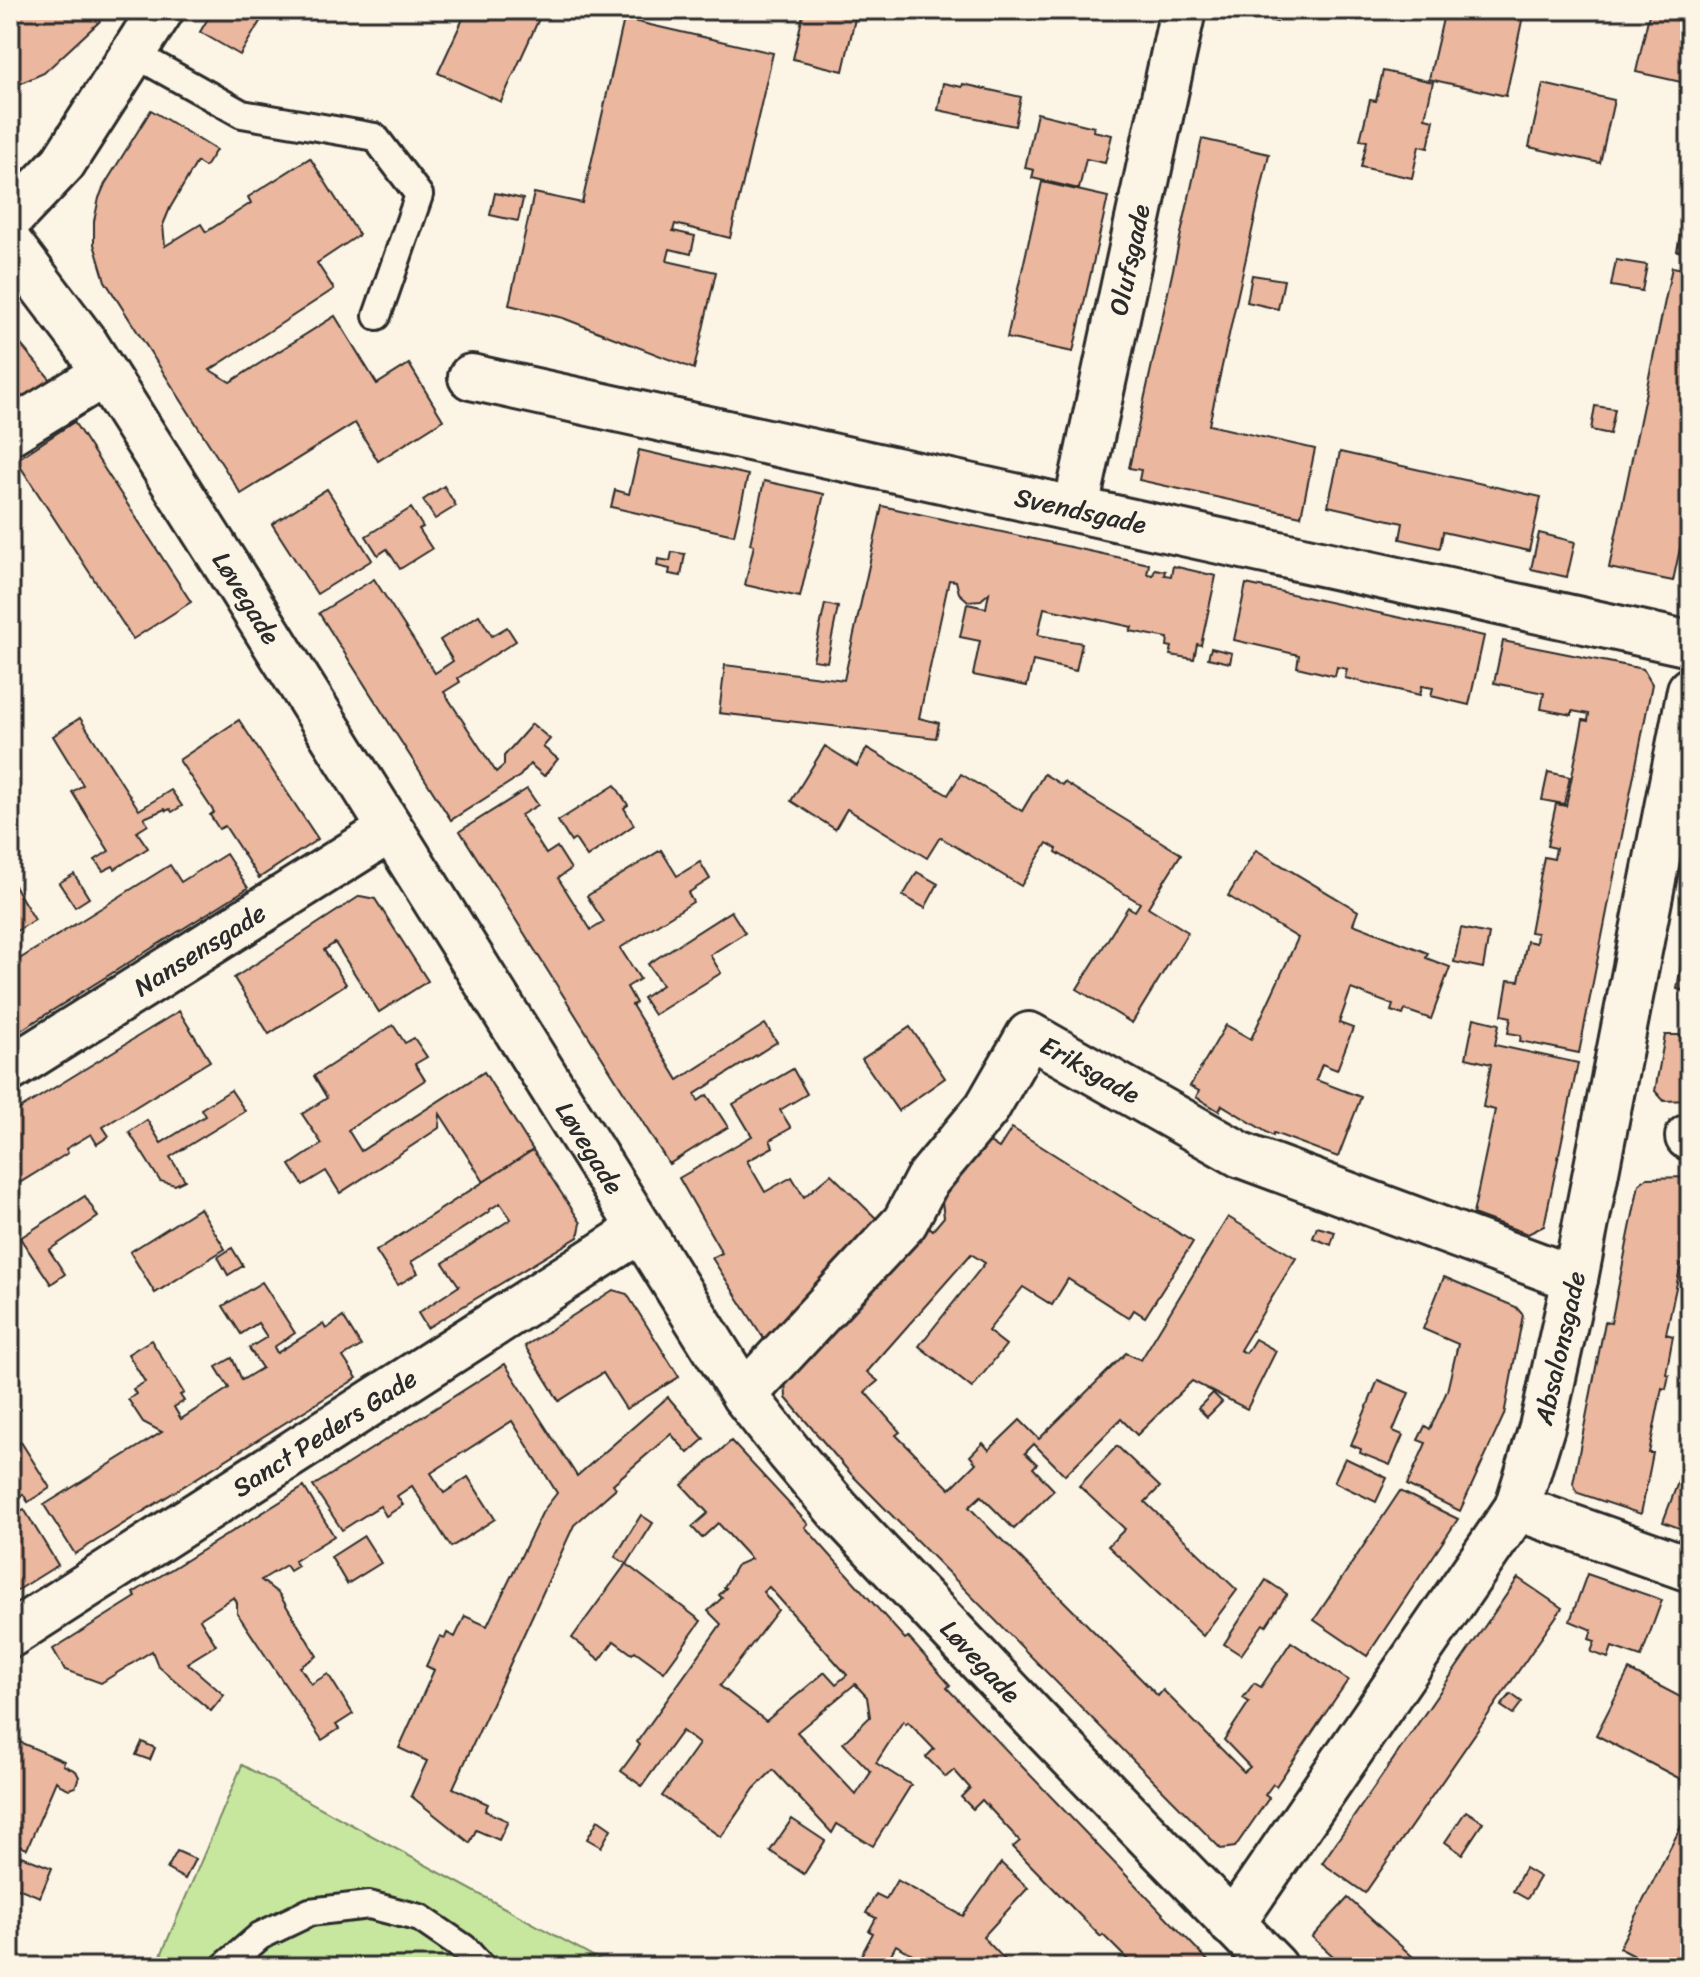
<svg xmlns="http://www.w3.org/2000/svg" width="1700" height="1977" font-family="Sriracha,sans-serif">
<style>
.green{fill:#c7e79f;stroke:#798965;stroke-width:2}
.building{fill:#ebb79e;stroke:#2b2b2b;stroke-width:2;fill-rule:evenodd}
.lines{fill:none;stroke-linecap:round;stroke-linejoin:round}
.service-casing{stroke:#2b2b2b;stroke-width:32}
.minor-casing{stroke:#2b2b2b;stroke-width:50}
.tertiary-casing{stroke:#2b2b2b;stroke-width:50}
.service{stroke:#fcf5e5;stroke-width:26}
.minor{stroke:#fcf5e5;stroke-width:44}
.tertiary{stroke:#fcf5e5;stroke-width:44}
.labels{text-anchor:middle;stroke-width:6;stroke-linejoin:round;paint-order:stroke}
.street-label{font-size:26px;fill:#2b2b2b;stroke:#fcf5e5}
</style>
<rect width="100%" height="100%" fill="#fcf5e5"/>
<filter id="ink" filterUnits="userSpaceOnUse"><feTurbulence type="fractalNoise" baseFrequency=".0125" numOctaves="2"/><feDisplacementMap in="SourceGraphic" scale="16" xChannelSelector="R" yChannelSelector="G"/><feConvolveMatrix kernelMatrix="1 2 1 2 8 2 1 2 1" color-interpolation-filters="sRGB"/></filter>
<g filter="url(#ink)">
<path class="green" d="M 242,1765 L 604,1962 L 604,1967 L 156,1967 Z"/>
<g class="building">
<path d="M 19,10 L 106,10 L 99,22 L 44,73 L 10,88 L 10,18 Z"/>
<path d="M 213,10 L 249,10 L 262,18 L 240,55 L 200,32 Z"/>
<path d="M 467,10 L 543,10 L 501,102 L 438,73 Z"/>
<path d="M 804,10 L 857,10 L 843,71 L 793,59 Z"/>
<path d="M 1243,10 L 1280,10 L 1277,22 L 1242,14 Z"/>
<path d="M 1445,10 L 1497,10 L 1523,16 L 1506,96 L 1429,79 Z"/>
<path d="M 1650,10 L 1690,12 L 1690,84 L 1636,72 Z"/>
<path d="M 624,19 L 773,53 L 730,238 L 675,224 L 673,231 L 695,236 L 691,254 L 670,249 L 667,261 L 716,272 L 694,369 L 563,318 L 509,305 L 534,193 L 582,203 Z"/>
<path d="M 1383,71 L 1433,82 L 1425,118 L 1434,120 L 1428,148 L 1419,146 L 1412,178 L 1361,167 L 1367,141 L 1360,140 L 1370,100 L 1376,101 Z"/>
<path d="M 943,83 L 962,87 L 963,84 L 1021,97 L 1015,126 L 938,110 Z"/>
<path d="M 1543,84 L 1614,100 L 1600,163 L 1529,147 Z"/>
<path d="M 151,110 L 216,150 L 205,167 L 197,162 L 170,208 L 163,225 L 165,246 L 201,224 L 206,232 L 251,203 L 248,197 L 310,158 L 359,235 L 317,263 L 334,289 L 210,370 L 230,382 L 335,316 L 377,384 L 409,364 L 443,420 L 378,461 L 355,423 L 241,494 L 105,281 L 94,244 L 94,221 L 99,198 L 105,184 Z"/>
<path d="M 1037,113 L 1094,127 L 1093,131 L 1112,135 L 1105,163 L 1086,159 L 1079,189 L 1032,178 L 1034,170 L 1025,168 Z"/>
<path d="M 1202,139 L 1269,154 L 1209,425 L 1315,449 L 1301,516 L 1139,480 L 1141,470 L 1129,468 Z"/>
<path d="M 1042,182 L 1108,197 L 1073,352 L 1007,338 Z"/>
<path d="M 495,193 L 523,199 L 518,221 L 490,215 Z"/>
<path d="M 1688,193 L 1690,193 L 1690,253 L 1677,251 Z"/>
<path d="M 1616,260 L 1647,265 L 1642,291 L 1611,286 Z"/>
<path d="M 1672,267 L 1690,270 L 1690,502 L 1673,581 L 1609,568 Z"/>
<path d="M 1252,275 L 1284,280 L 1278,309 L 1247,302 Z"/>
<path d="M 10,332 L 51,380 L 10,408 Z"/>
<path d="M 1595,406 L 1615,409 L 1610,434 L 1591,430 Z"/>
<path d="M 74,422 L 191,602 L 133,639 L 16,460 Z"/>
<path d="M 639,450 L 748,475 L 734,535 L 611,507 L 615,490 L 629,494 Z"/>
<path d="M 1340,452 L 1541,497 L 1529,551 L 1443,532 L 1440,548 L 1400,539 L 1403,523 L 1328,506 Z"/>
<path d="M 764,481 L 824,494 L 800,597 L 745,585 L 754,545 L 750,544 Z"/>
<path d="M 444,486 L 456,506 L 435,519 L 423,500 Z"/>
<path d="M 327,489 L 372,560 L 317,594 L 272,524 Z"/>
<path d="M 882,506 L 1149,564 L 1147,574 L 1153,575 L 1155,569 L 1165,571 L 1164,575 L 1171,576 L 1173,566 L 1216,576 L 1201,645 L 1197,644 L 1194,659 L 1170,655 L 1172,647 L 1167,646 L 1168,638 L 1130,631 L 1132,627 L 1044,608 L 1038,635 L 1082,643 L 1076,671 L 1033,661 L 1027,686 L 973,675 L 980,641 L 960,637 L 967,604 L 986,608 L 989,593 L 981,600 L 968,601 L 959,593 L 956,581 L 949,580 L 919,718 L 939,723 L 936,738 L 719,713 L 725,665 L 844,680 Z"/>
<path d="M 411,508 L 423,527 L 419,529 L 432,549 L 400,569 L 387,549 L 378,555 L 366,536 Z"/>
<path d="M 1539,533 L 1575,542 L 1567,577 L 1531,569 Z"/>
<path d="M 672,552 L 685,554 L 681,576 L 669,574 L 670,569 L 657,566 L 658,559 L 670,561 Z"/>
<path d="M 374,579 L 435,673 L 453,661 L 440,640 L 479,615 L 492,636 L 507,627 L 516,641 L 458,678 L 460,682 L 444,692 L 496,772 L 504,765 L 504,756 L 532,724 L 550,739 L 543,747 L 558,759 L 544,776 L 530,764 L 520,776 L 451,820 L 319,613 Z"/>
<path d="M 1246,584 L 1484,636 L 1469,705 L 1431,696 L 1433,688 L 1422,686 L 1420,695 L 1345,678 L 1347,669 L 1337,667 L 1335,676 L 1297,667 L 1299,655 L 1234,640 Z"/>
<path d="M 825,604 L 838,607 L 827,662 L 813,660 Z"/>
<path d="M 1503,641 L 1643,669 L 1652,684 L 1579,1053 L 1520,1041 L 1521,1035 L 1508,1033 L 1511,1017 L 1502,1015 L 1508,980 L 1519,981 L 1527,941 L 1536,943 L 1537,933 L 1530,932 L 1544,857 L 1554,859 L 1556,848 L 1547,846 L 1556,804 L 1566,806 L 1583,720 L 1588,721 L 1589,714 L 1572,711 L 1572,715 L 1541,709 L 1544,693 L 1494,683 Z"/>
<path d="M 1211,648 L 1232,653 L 1230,663 L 1208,658 Z"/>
<path d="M 80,718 L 139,810 L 171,790 L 182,806 L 172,812 L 170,809 L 166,811 L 165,809 L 144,818 L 148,825 L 137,832 L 148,848 L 115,869 L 113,866 L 103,871 L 95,860 L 109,851 L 72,792 L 83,785 L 53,736 Z"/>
<path d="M 239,720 L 318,839 L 259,878 L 225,826 L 219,829 L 210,815 L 214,812 L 179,760 Z"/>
<path d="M 825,746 L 857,766 L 867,748 L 948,795 L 961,774 L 1022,811 L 1044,774 L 1062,785 L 1064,782 L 1181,854 L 1148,907 L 1188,932 L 1132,1023 L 1077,989 L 1128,907 L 1135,911 L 1140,903 L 1056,852 L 1057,849 L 1047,843 L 1021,886 L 940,837 L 927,858 L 847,809 L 835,829 L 791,801 Z"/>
<path d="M 1548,772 L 1570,777 L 1564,804 L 1542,800 Z"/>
<path d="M 615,785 L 628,805 L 624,808 L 634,825 L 587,857 L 575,839 L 571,842 L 558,821 Z"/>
<path d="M 527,789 L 538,805 L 521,815 L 546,854 L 557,847 L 571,869 L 558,878 L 591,930 L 604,922 L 587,896 L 661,850 L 677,876 L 700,862 L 710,879 L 688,893 L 693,902 L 620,948 L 640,979 L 627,987 L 636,1003 L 632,1005 L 678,1080 L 765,1024 L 777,1042 L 695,1094 L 698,1101 L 707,1095 L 728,1127 L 669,1164 L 460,831 Z"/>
<path d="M 1256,850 L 1358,911 L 1353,924 L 1428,953 L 1426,958 L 1450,967 L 1431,1019 L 1405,1010 L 1403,1015 L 1391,1011 L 1393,1005 L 1351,989 L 1339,1023 L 1353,1028 L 1337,1070 L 1322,1064 L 1316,1080 L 1361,1097 L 1338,1157 L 1274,1133 L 1273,1136 L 1222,1105 L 1219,1111 L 1196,1097 L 1199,1091 L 1190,1086 L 1226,1025 L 1251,1039 L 1298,938 L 1228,896 Z"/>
<path d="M 226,854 L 248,888 L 10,1037 L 10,965 L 170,865 L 181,882 Z"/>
<path d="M 917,872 L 938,884 L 925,908 L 903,896 Z"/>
<path d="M 74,874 L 89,898 L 75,907 L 59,883 Z"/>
<path d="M 10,879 L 35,920 L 13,933 L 10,928 Z"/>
<path d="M 360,896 L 375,899 L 428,981 L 379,1012 L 335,943 L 324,950 L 346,984 L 269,1034 L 234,978 Z"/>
<path d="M 731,911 L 745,933 L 710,955 L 721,973 L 654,1015 L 643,998 L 662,985 L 648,964 Z"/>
<path d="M 1461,928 L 1489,934 L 1483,968 L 1454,962 Z"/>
<path d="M 1682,959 L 1690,961 L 1690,992 L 1677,989 Z"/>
<path d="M 179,1011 L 210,1061 L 103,1127 L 109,1136 L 97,1144 L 91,1134 L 66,1149 L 68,1153 L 16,1185 L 10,1175 L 10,1115 Z"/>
<path d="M 1474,1018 L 1499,1024 L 1495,1045 L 1578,1063 L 1544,1226 L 1528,1234 L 1473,1214 L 1495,1110 L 1483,1107 L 1491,1064 L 1466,1058 Z"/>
<path d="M 393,1025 L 405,1043 L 414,1038 L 427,1057 L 415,1064 L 425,1080 L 348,1130 L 361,1151 L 484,1072 L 533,1150 L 484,1182 L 440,1114 L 439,1128 L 340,1193 L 326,1171 L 303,1185 L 290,1165 L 322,1144 L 302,1114 L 327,1098 L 314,1076 Z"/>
<path d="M 910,1027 L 945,1078 L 898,1111 L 862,1059 Z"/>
<path d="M 1665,1035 L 1690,1035 L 1690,1100 L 1664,1101 L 1655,1091 Z"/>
<path d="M 793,1069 L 807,1094 L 780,1110 L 791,1128 L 770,1140 L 773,1147 L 747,1161 L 765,1192 L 792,1177 L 804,1197 L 831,1174 L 884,1226 L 766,1342 L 712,1258 L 722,1253 L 679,1178 L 752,1136 L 733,1104 Z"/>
<path d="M 231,1090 L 245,1111 L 170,1157 L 185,1180 L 175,1185 L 160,1181 L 129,1132 L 147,1120 L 161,1143 L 205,1116 L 201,1109 Z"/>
<path d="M 1012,1128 L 1193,1242 L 1145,1317 L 1134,1310 L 1129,1318 L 1068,1279 L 1052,1305 L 1023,1287 L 988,1331 L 1006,1345 L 972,1388 L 919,1346 L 985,1263 L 971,1254 L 867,1372 L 878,1381 L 865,1392 L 900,1432 L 896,1435 L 950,1489 L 976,1463 L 970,1456 L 983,1443 L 989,1450 L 1020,1420 L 1039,1439 L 1126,1353 L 1141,1360 L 1228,1217 L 1296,1258 L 1240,1350 L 1246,1353 L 1255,1339 L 1276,1351 L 1247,1409 L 1192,1381 L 1137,1435 L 1121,1419 L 1065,1475 L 1034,1444 L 1025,1453 L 1037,1464 L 1033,1468 L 1054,1490 L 1014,1529 L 981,1496 L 969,1507 L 1000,1539 L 1001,1538 L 1158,1696 L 1163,1690 L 1244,1772 L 1250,1767 L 1224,1740 L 1249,1702 L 1243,1698 L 1254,1683 L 1261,1687 L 1291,1642 L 1348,1680 L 1276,1786 L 1273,1784 L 1265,1795 L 1269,1798 L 1235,1847 L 1221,1849 L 851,1474 L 786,1398 L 785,1378 L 923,1222 L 933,1230 L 944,1217 L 941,1194 L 988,1141 L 999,1148 Z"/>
<path d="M 533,1150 L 581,1223 L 578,1237 L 427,1328 L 418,1313 L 459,1286 L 443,1263 L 511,1219 L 500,1203 L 489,1210 L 490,1211 L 411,1262 L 418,1273 L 398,1285 L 376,1251 Z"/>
<path d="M 1690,1177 L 1690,1261 L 1688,1261 L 1687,1265 L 1681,1264 L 1666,1334 L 1673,1336 L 1666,1374 L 1669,1375 L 1666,1389 L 1662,1388 L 1649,1453 L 1653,1453 L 1641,1514 L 1578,1493 L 1573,1483 L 1605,1322 L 1611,1323 L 1639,1184 L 1647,1178 Z"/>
<path d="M 85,1196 L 98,1217 L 49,1250 L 65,1274 L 51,1284 L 20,1238 Z"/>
<path d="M 200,1208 L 225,1249 L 155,1293 L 130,1252 Z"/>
<path d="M 1317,1227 L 1335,1232 L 1331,1245 L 1313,1238 Z"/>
<path d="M 232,1248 L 243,1266 L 228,1275 L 218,1257 Z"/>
<path d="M 1444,1277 L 1516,1307 L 1523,1315 L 1504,1415 L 1460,1511 L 1407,1485 L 1426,1443 L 1418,1440 L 1425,1426 L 1430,1429 L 1447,1391 L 1458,1344 L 1423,1329 Z"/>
<path d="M 262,1282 L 295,1333 L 274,1347 L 277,1353 L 323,1324 L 326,1329 L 343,1317 L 361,1346 L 343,1357 L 357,1378 L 75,1554 L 44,1505 L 162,1432 L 143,1422 L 128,1399 L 136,1394 L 133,1389 L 145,1382 L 128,1354 L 151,1340 L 184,1393 L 180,1395 L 184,1401 L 174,1407 L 181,1419 L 229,1388 L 216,1367 L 232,1358 L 242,1380 L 262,1368 L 249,1348 L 267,1337 L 258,1323 L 241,1334 L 223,1306 Z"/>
<path d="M 613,1290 L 627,1294 L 679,1377 L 626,1409 L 603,1373 L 559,1401 L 525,1346 Z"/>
<path d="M 505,1364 L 577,1476 L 668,1397 L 704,1439 L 688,1453 L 671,1434 L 613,1484 L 616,1488 L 574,1525 L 453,1788 L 488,1804 L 485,1811 L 508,1821 L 499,1840 L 476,1830 L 470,1843 L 411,1796 L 427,1761 L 399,1748 L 434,1670 L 426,1666 L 440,1636 L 445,1638 L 447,1633 L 455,1637 L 465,1616 L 487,1626 L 543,1511 L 557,1493 L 512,1421 L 431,1473 L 444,1493 L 468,1477 L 495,1519 L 451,1547 L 412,1486 L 397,1496 L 403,1505 L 386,1516 L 380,1506 L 342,1530 L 313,1486 Z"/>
<path d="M 1378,1380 L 1409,1393 L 1393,1431 L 1403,1435 L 1390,1465 L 1360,1453 L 1361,1449 L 1351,1445 Z"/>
<path d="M 1213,1393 L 1222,1402 L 1207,1417 L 1198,1408 Z"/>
<path d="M 731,1441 L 808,1524 L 805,1527 L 905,1639 L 908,1637 L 950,1685 L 947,1688 L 1214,1967 L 1135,1967 L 1103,1935 L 1101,1937 L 1013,1847 L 1020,1841 L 982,1800 L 973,1809 L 961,1797 L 970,1788 L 954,1770 L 946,1777 L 926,1757 L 934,1749 L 908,1722 L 906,1724 L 903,1721 L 876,1763 L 911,1785 L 873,1846 L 837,1824 L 832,1833 L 773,1770 L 754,1789 L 721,1837 L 662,1796 L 699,1744 L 682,1731 L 642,1786 L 621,1771 L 640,1745 L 637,1742 L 721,1624 L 708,1611 L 722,1598 L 719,1595 L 726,1588 L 724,1587 L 737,1565 L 751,1559 L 718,1523 L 702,1538 L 692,1527 L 708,1513 L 682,1485 ZM 769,1587 L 847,1675 L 836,1684 L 825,1672 L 766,1721 L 720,1686 L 778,1610 L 763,1592 ZM 855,1684 L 867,1697 L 870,1717 L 843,1743 L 871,1772 L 856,1795 L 797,1732 Z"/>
<path d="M 21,1442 L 50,1488 L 28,1502 L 23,1494 L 13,1501 L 10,1500 L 10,1449 Z"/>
<path d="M 1117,1446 L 1160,1487 L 1145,1502 L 1237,1590 L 1203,1636 L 1108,1546 L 1125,1529 L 1079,1486 Z"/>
<path d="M 1345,1458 L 1387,1478 L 1376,1502 L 1334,1482 Z"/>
<path d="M 1686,1461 L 1690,1463 L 1690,1532 L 1663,1522 Z"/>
<path d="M 304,1487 L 334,1536 L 294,1561 L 298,1566 L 290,1571 L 286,1565 L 261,1580 L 279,1594 L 317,1656 L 300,1667 L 311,1684 L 328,1674 L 353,1714 L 336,1725 L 339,1729 L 322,1740 L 237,1613 L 237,1603 L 234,1597 L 200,1619 L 216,1645 L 187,1663 L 224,1695 L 211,1711 L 158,1666 L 152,1651 L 101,1683 L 65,1670 L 53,1649 L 136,1597 L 133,1593 Z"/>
<path d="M 1400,1491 L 1458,1519 L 1367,1656 L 1314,1620 Z"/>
<path d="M 24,1509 L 58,1565 L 10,1595 L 10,1517 Z"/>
<path d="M 641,1515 L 653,1523 L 627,1564 L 615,1557 Z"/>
<path d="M 364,1536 L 381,1563 L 347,1584 L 331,1557 Z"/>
<path d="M 626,1564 L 701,1621 L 664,1672 L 635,1651 L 632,1654 L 614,1641 L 600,1660 L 572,1638 Z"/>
<path d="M 1587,1574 L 1662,1600 L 1641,1657 L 1612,1647 L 1608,1658 L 1591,1652 L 1595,1641 L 1589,1639 L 1592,1630 L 1570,1621 Z"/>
<path d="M 1518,1578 L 1562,1608 L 1365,1893 L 1322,1863 Z"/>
<path d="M 1266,1580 L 1287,1594 L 1266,1626 L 1263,1624 L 1241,1655 L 1224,1644 Z"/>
<path d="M 1629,1670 L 1690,1702 L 1690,1784 L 1596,1735 Z"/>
<path d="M 1511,1694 L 1522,1702 L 1513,1714 L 1501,1706 Z"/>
<path d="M 10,1738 L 64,1761 L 63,1765 L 76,1771 L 79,1777 L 75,1787 L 69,1789 L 60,1785 L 56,1781 L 27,1849 L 12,1843 L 15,1849 L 10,1859 Z"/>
<path d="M 142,1742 L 155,1748 L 150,1760 L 136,1755 Z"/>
<path d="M 1690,1809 L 1690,1967 L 1656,1967 L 1619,1948 Z"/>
<path d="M 1466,1811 L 1483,1822 L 1462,1854 L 1445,1842 Z"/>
<path d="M 792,1819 L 825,1841 L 804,1874 L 770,1851 Z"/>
<path d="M 598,1820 L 611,1829 L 601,1847 L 587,1839 Z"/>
<path d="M 177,1851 L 195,1859 L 185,1879 L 167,1869 Z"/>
<path d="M 21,1856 L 52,1868 L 40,1897 L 10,1885 Z"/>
<path d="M 1001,1863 L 1028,1888 L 983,1937 L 1012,1967 L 936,1967 L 896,1945 L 884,1967 L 855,1967 L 873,1933 L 869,1931 L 876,1918 L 866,1913 L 876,1894 L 886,1899 L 897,1880 L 963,1916 Z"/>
<path d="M 1525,1868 L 1540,1877 L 1527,1899 L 1513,1891 Z"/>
<path d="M 1348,1898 L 1424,1967 L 1345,1967 L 1312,1937 Z"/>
</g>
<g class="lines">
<defs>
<g id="service">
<path d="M 133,53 L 242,114 L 375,137 L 419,195 L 377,316"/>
<path d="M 224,1967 L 260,1936 L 310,1912 L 369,1905 L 420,1918 L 464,1948 L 481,1967"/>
</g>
<g id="minor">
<path id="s1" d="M 471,377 L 1690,644"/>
<path d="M 10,432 L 104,374"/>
<path id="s2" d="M 1076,508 L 1183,10"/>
<path id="s3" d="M 10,1069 L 390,830"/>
<path d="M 1688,1137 L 1690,1137"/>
<path id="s4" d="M 744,1395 L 905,1222 L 927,1180 L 987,1108 L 1029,1035 L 1241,1155 L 1575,1279"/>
<path d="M 1517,1508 L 1690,1569"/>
<path id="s5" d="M 10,1635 L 640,1230"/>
<path id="s6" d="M 1232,1924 L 1517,1508 L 1542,1427 L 1575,1279 L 1690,690"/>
</g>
<g id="tertiary">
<path d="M 10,219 L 63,163 L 161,10"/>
<path id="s7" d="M 10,244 L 85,343 L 236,581 L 744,1395 L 789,1452 L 838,1510 L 1034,1718 L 1275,1967"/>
</g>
</defs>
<use href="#service" class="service-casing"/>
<use href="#minor" class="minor-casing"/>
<use href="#tertiary" class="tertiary-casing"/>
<use href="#service" class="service"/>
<use href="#minor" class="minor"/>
<use href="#tertiary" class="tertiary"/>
</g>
</g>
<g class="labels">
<g class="street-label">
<text dy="9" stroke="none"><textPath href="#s2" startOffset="254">Olufsgade</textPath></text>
<text dy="9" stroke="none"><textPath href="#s1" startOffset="624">Svendsgade</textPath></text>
<text dy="9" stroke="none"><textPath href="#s7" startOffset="426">Løvegade</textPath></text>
<text dy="9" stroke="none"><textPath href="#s3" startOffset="224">Nansensgade</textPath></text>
<text dy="9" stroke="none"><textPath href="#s4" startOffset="532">Eriksgade</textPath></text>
<text dy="9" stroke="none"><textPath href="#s7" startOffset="1074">Løvegade</textPath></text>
<text dy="9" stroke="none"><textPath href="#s6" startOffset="670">Absalonsgade</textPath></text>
<text dy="9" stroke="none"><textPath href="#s5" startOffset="374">Sanct Peders Gade</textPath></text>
<text dy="9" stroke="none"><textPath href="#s7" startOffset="1722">Løvegade</textPath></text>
</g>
</g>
<rect width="1700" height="1977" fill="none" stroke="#fcf5e5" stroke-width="40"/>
<rect x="20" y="20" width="1660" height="1937" fill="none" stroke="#2b2b2b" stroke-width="3" filter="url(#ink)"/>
</svg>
